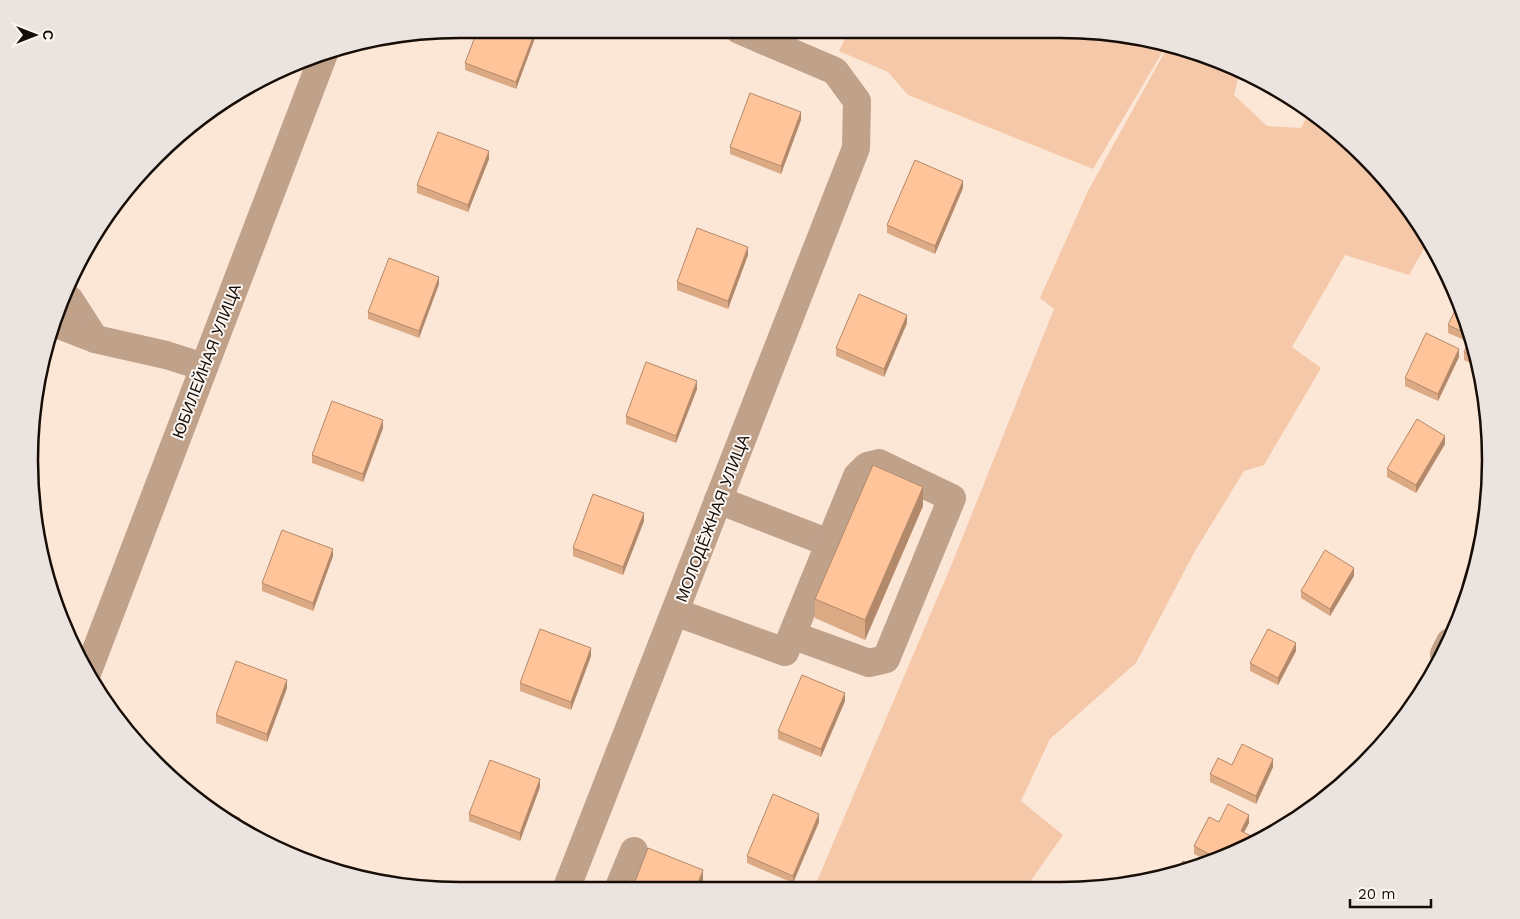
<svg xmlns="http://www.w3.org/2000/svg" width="1520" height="919" font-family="'Work Sans',sans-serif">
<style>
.green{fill:#f4c8a8}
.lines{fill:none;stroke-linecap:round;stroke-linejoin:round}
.minor{stroke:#c0a18a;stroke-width:28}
.wall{fill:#dba984}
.shaded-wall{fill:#b2896b}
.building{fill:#ffc499;stroke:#b2896b}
.labels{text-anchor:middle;stroke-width:4;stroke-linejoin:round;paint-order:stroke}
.street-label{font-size:16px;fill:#160d07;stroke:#fcf6f2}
.rim{fill:none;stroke:#160d07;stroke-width:2.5}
</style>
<rect width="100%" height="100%" fill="#fce6d6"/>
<g class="green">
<path d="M 849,31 L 1116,32 L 1166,46 L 1093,169 L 908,95 L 888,72 L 839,51 Z"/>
<path d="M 1168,46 L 1225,61 L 1240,70 L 1234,95 L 1267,126 L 1301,128 L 1310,111 L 1322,118 L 1384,175 L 1430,238 L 1409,275 L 1345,255 L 1292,347 L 1321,368 L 1264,465 L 1244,471 L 1195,551 L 1136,663 L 1050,739 L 1021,801 L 1063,835 L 1025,889 L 814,888 L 951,566 L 1054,309 L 1040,298 L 1088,191 Z"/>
</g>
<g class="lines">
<g class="minor">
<path d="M 65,296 L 70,300 L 95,339"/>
<path d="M 51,322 L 95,339 L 166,355 L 204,367"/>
<path d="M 718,500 L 829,543"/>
<path d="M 675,612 L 785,652 L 857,476 L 867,466 L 879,463 L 952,498 L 886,659 L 869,663 L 792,635"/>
<path d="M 1444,654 L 1450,642"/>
<path d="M 88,671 L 325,51"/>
<path d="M 567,887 L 856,148 L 857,101 L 835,71 L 739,30"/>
<path d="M 619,887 L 634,851"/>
</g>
</g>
<g class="wall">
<path d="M 536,29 L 536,35 L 516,89 L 465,70 L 465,63 Z"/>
<path d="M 801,120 L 781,174 L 730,154 L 730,147 Z"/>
<path d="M 489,159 L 468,212 L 417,193 L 417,185 Z"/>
<path d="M 963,188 L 935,254 L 887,233 L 887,225 Z"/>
<path d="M 748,255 L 728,309 L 677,290 L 677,282 Z"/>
<path d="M 439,284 L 419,338 L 368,319 L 368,312 Z"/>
<path d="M 1468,321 L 1479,367 L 1464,360 L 1464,352 L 1469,342 L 1448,333 L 1448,325 Z"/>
<path d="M 907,323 L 884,377 L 836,356 L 836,348 Z"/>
<path d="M 1459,357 L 1438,401 L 1405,386 L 1405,378 Z"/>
<path d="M 697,389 L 676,443 L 626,424 L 626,416 Z"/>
<path d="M 383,428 L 363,482 L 312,463 L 312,455 Z"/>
<path d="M 1445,444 L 1416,493 L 1387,477 L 1387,469 Z"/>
<path d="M 923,506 L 865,640 L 815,618 L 815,599 Z"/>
<path d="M 644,521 L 623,575 L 573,556 L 573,548 Z"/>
<path d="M 333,556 L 313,611 L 262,591 L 262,583 Z"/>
<path d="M 1354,576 L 1330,616 L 1301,598 L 1301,591 Z"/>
<path d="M 1296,651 L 1278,685 L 1250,671 L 1250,663 Z"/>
<path d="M 591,656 L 571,710 L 520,691 L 520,683 Z"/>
<path d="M 287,688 L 267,742 L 216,723 L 216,715 Z"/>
<path d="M 845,701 L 821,757 L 778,739 L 778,731 Z"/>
<path d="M 1273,767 L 1256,804 L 1210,782 L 1210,774 Z"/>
<path d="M 540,787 L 520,841 L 469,821 L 469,814 Z"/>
<path d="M 819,822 L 793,883 L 747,863 L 747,856 Z"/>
<path d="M 1219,822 L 1249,823 L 1244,832 L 1251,844 L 1210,862 L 1194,854 L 1194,846 Z"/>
</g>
<g class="shaded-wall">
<path d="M 536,29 L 536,35 L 516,89 L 516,82 Z"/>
<path d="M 801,112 L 801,120 L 781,174 L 781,166 Z"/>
<path d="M 489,151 L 489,159 L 468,212 L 468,205 Z"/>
<path d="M 963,181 L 963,188 L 935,254 L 935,246 Z"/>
<path d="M 748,247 L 748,255 L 728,309 L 728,301 Z"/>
<path d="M 439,277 L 439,284 L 419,338 L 419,331 Z"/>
<path d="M 907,315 L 907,323 L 884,377 L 884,369 Z"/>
<path d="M 1459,349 L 1459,357 L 1438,401 L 1438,394 Z"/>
<path d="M 697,381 L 697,389 L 676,443 L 676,436 Z"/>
<path d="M 383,420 L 383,428 L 363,482 L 363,474 Z"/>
<path d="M 1445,436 L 1445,444 L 1416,493 L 1416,485 Z"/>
<path d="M 923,487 L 923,506 L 865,640 L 865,620 Z"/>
<path d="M 644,513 L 644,521 L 623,575 L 623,567 Z"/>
<path d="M 333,549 L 333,556 L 313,611 L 313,603 Z"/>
<path d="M 1354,568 L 1354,576 L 1330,616 L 1330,609 Z"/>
<path d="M 1296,643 L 1296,651 L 1278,685 L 1278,678 Z"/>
<path d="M 591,648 L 591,656 L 571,710 L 571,702 Z"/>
<path d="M 287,680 L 287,688 L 267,742 L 267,734 Z"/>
<path d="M 845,693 L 845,701 L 821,757 L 821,749 Z"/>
<path d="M 1273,759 L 1273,767 L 1256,804 L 1256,796 Z"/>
<path d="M 540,779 L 540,787 L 520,841 L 520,833 Z"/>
<path d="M 819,814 L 819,822 L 793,883 L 793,876 Z"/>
<path d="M 1249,815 L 1249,823 L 1241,838 L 1241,831 Z"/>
<path d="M 1251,836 L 1251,844 L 1247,846 Z"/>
<path d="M 703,870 L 703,888 L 696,888 Z"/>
</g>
<g class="building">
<path d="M 478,29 L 536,29 L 516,82 L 465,63 Z"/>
<path d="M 750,93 L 801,112 L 781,166 L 730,147 Z"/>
<path d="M 438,132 L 489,151 L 468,205 L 417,185 Z"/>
<path d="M 915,160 L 963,181 L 935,246 L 887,225 Z"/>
<path d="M 697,228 L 748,247 L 728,301 L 677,282 Z"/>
<path d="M 389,258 L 439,277 L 419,331 L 368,312 Z"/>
<path d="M 859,294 L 907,315 L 884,369 L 836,348 Z"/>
<path d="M 1458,304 L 1462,306 L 1468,321 L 1477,359 L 1464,352 L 1472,336 L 1448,325 Z"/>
<path d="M 1426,333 L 1459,349 L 1438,394 L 1405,378 Z"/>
<path d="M 646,362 L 697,381 L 676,436 L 626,416 Z"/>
<path d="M 332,401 L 383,420 L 363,474 L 312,455 Z"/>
<path d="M 1417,419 L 1445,436 L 1416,485 L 1387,469 Z"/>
<path d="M 873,465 L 923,487 L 865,620 L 815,599 Z"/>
<path d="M 593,494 L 644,513 L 623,567 L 573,548 Z"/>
<path d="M 282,530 L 333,549 L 313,603 L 262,583 Z"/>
<path d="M 1325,550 L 1354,568 L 1330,609 L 1301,591 Z"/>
<path d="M 540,629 L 591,648 L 571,702 L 520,683 Z"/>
<path d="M 1268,629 L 1296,643 L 1278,678 L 1250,663 Z"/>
<path d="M 236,661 L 287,680 L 267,734 L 216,715 Z"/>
<path d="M 802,675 L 845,693 L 821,749 L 778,731 Z"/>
<path d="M 1242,744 L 1273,759 L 1256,796 L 1210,774 L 1218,758 L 1232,765 Z"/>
<path d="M 490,760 L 540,779 L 520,833 L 469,814 Z"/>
<path d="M 773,794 L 819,814 L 793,876 L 747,856 Z"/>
<path d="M 202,804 L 240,818 L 237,824 Z"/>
<path d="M 1228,804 L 1249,815 L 1241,831 L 1251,836 L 1247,846 L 1218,859 L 1194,846 L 1209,817 L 1219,822 Z"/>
<path d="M 648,848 L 703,870 L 696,888 L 620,887 L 623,880 L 634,884 Z"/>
<path d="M 1183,861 L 1196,868 L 1176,872 Z"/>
</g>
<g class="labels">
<g class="street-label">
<text transform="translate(206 361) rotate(-69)" y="6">ЮБИЛЕЙНАЯ УЛИЦА</text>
<text transform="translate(712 518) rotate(-69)" y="6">МОЛОДЁЖНАЯ УЛИЦА</text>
</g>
</g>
<path d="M0 0H1520V919H0ZM460 38H1060A422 422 0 0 1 1482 460V460A422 422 0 0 1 1060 882H460A422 422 0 0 1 38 460V460A422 422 0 0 1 460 38Z" fill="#eae3df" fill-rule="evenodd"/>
<path class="rim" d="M460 38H1060A422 422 0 0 1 1482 460V460A422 422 0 0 1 1060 882H460A422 422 0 0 1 38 460V460A422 422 0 0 1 460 38Z"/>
<g transform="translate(35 35) rotate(90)" stroke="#fcf6f2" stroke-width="4" paint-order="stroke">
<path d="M0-4L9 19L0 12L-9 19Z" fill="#160d07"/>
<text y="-8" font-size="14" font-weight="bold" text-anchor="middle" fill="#160d07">С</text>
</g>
<path d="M1350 899v8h81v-8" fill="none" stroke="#160d07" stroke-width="2.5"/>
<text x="1358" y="899" font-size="15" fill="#160d07" stroke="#fcf6f2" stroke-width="4" paint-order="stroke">20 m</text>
</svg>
